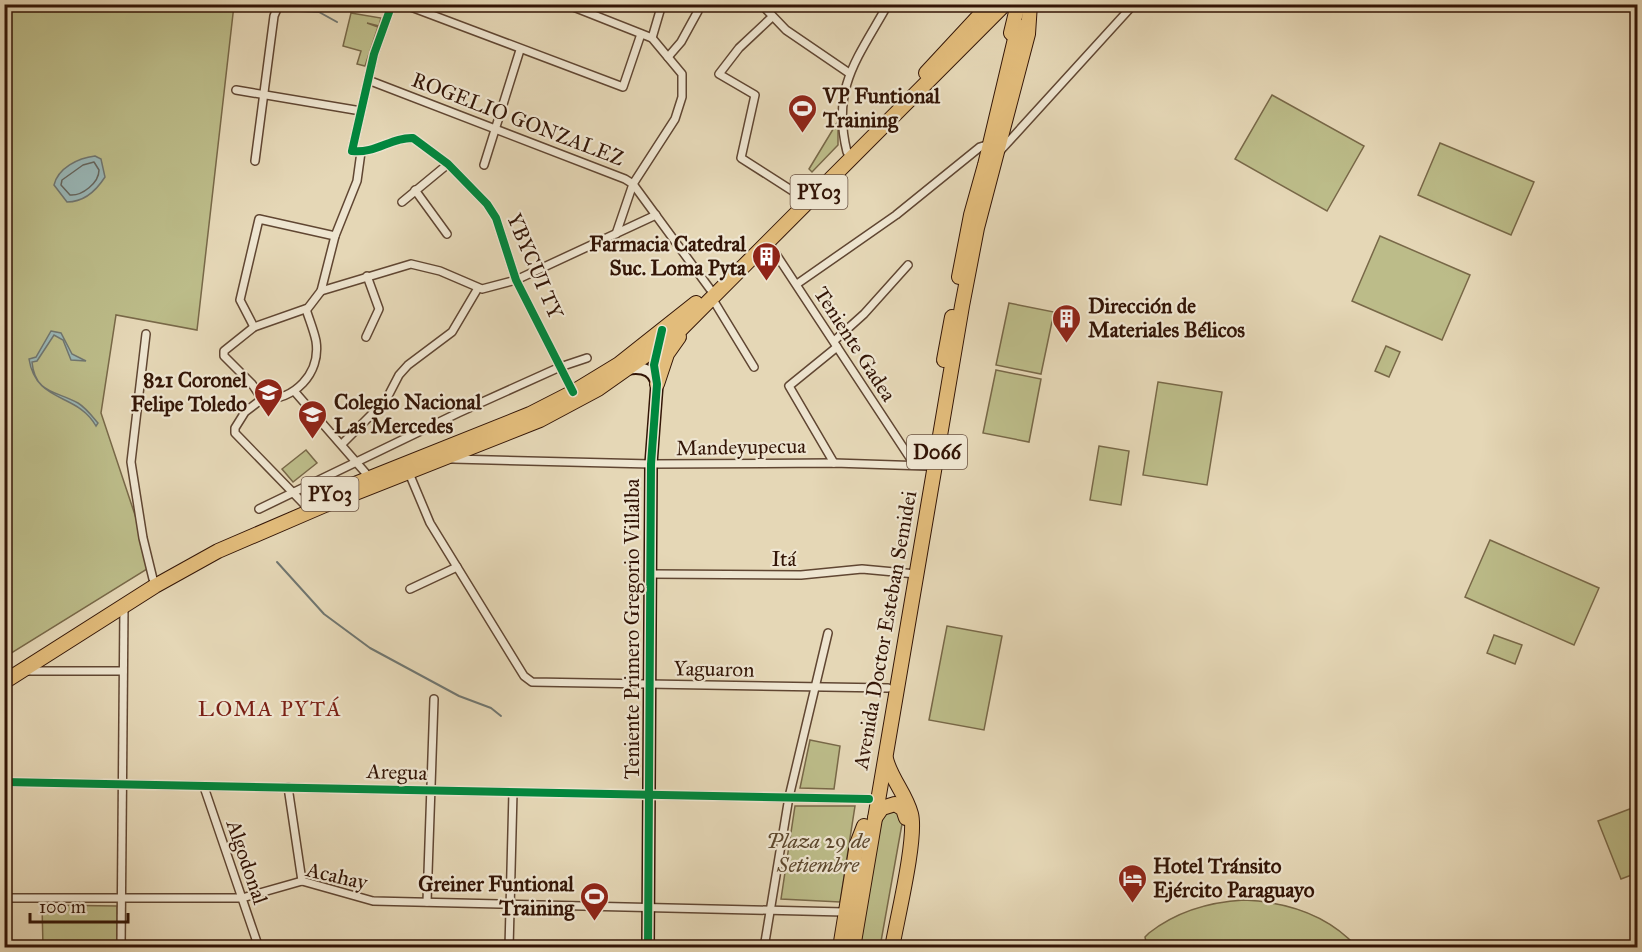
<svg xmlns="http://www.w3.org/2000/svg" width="1642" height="952" font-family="'IM FELL Great Primer',serif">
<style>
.green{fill:#bcbc89;stroke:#786848;stroke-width:1.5}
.water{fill:#99b7b7;stroke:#707670;stroke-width:1.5}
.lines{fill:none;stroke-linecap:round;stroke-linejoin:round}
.shore{stroke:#66665e;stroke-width:1.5}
.stream{stroke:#707670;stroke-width:2}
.street-casing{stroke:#604632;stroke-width:10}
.secondary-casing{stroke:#331506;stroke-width:14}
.highway-casing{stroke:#331506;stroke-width:16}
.street{stroke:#eee5d0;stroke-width:7}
.secondary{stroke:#eee5d0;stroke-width:10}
.highway{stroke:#e2bc7b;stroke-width:14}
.cycleway-casing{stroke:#eee5d0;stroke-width:11}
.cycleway{stroke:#00873e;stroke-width:8}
.labels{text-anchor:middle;stroke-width:4.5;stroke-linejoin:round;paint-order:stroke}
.shield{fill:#eee5d0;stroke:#6b5343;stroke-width:1.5}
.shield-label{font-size:20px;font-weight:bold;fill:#331506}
.poi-label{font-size:21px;font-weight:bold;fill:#331506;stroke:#eee5d0;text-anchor:start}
.street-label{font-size:21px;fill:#331506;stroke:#eee5d0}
.park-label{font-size:21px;font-style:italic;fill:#5c472d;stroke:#eee5d0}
.neighbourhood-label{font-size:22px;letter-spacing:1.5px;fill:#7a1f14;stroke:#eee5d0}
</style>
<rect width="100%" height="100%" fill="#e5d7b6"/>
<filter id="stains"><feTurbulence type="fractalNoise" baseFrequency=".00333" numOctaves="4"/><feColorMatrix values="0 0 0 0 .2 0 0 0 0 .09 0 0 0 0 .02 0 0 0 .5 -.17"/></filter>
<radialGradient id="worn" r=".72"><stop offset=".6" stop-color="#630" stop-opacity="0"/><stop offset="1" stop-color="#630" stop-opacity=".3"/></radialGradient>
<g class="green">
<path d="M 5,5 L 234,5 L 197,330 L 116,315 L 101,413 L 152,566 L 5,657 Z"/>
<path d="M 351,13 L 381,18 L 379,26 L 367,23 L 378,27 L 365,66 L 357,64 L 361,51 L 343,46 Z"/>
<path d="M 1272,95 L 1364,146 L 1327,211 L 1235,159 Z"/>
<path d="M 838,121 L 838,145 L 812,172 L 809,169 Z"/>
<path d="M 1440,143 L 1534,182 L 1511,235 L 1418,195 Z"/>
<path d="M 1380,236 L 1470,275 L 1442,340 L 1352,301 Z"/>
<path d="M 1009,303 L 1054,312 L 1041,374 L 996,365 Z"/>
<path d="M 1386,346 L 1400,352 L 1389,377 L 1375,371 Z"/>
<path d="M 996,370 L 1041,379 L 1029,442 L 983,433 Z"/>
<path d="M 1158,382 L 1222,392 L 1207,485 L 1143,475 Z"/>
<path d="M 1099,446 L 1129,451 L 1121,505 L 1090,500 Z"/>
<path d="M 306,450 L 317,463 L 293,482 L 282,469 Z"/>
<path d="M 1490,540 L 1599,588 L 1574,645 L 1465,597 Z"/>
<path d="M 947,626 L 1002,636 L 984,730 L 929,720 Z"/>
<path d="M 1494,635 L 1522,645 L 1515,664 L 1487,653 Z"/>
<path d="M 810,740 L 840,746 L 834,789 L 800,788 Z"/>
<path d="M 795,806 L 855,806 L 840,902 L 781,899 Z"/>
<path d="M 895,807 L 902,819 L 902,824 L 880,947 L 859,948 L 880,815 Z"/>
<path d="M 1635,807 L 1638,813 L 1637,873 L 1621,879 L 1598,821 Z"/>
<path d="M 1244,900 C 1287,902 1327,914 1357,947 L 1147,947 L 1145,937 L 1149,933 C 1177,911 1209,902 1244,900 Z"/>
<path d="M 42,905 L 117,906 L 117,947 L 43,947 Z"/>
</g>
<g class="water">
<path d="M 95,156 L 101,159 L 105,177 C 96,191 84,202 67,202 L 54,185 C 58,168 78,158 95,156 Z"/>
<path d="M 51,331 L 61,333 L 72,354 L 86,361 L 71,360 L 63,340 L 54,335 L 37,361 L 32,362 C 35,394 57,391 78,403 C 86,408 92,416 98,423 L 96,426 C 77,392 36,404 29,359 L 36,357 Z"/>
</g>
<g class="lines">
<path class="shore" d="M 94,162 L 99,170 C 99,183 82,196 70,195 L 61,185 L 62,180 L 83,165 Z"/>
<g class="stream">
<path d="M 239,4 L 243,9 L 274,11"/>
<path d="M 279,10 L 319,12 L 337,22"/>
<path d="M 277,562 L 324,614 L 370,648 L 459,696 L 491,708 L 501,716"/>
</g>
<defs>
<g id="street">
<path d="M 392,4 L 374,54 L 352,151 C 375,154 392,137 413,138 L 448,164 L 487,204 L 496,218 L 516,280 L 573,392"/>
<path d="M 403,4 L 623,87 L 641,34"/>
<path d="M 566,4 L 652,38 L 682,74 L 682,97 L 675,119 L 633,184 L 616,234"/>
<path d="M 761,4 L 786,30 L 849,73"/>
<path d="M 772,17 L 739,48 L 719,74 L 755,95 L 741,158 L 802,197"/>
<path d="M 652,38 L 662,4"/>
<path d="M 668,57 L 681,42 L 698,11"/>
<path d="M 368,80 L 625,179 L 633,184 L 710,289"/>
<path d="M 236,90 L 361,111"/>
<path d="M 1001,150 L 1134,4"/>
<path d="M 847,152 C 831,87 858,58 888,4"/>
<path d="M 255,161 L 274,16 L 279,4"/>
<path d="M 484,165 L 520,50"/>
<path d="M 415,190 L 447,234"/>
<path d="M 402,202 L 448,164"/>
<path d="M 768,242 L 914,464"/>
<path d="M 797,284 L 896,215 L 980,147 L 990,144"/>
<path d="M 321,291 L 411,264 L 440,271 L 482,289 L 516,280 L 656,215"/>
<path d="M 712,298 L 754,367"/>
<path d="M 254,327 L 240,300 L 259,219 L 335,236"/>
<path d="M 146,334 L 131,462 L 143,538 L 153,579"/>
<path d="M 366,337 L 379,309 L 367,276"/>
<path d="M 834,341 L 864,314 L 908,265"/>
<path d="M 295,392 L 370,478"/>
<path d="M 262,399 L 252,384 L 224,356 L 224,351 L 254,327 L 308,308 L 321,291 L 335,236 L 357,181 L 361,152"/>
<path d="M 342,444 L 386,400 L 399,375 L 408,365 L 452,332 L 478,288"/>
<path d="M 453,459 L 651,464 L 834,463 L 926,466"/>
<path d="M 834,463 L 789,386 L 837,347"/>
<path d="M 409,473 L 430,523 L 524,676 L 532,682 L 888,688"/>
<path d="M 304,504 L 235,433 L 235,428 L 245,412 L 262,399 C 294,401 321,374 316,341 C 314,331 309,319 306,309"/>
<path d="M 259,509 L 458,413 L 560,367 L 587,358"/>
<path d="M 651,574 L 801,575 L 862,569 L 916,574"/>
<path d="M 410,589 L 457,567"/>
<path d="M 27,671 L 123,671"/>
<path d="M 4,782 L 869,799"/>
<path d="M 204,787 L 259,948"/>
<path d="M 288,787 L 302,881"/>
<path d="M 4,898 L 242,898 L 302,881 L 373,901 L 844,912"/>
<path d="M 427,902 L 434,699"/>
<path d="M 121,948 L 124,606"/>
<path d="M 509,948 L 513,792"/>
<path d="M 764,948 L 789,797 L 828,633"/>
</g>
<g id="secondary">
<path d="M 627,369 C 638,367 652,368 656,381"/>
<path d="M 648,948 L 651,464 L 657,384 L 654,365 L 659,343"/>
</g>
<g id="highway">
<path d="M 1011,33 L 1018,4"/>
<path d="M 926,73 L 990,4"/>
<path d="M 959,277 L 971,215 L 985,165 L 1018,26"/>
<path d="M 944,360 L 952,317"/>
<path d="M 657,384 L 667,354 L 679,337"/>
<path d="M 350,486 L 530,414 L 573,392 L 619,364 L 696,303"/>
<path d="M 4,682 L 155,586 L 218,551 L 325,505 L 540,420 L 598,389 L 676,334 L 1005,4"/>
<path d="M 886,759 C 891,779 906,794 911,814 C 917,838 897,919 892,948"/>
<path d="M 875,818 L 882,808 L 895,804 L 903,809 L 906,818"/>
<path d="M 840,948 L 857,844 L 864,826"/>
<path d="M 853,948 L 962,306 L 977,228 L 1028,34 L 1030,4"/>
</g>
</defs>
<use href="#street" class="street-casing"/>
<use href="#secondary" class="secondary-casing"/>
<use href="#highway" class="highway-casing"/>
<use href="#street" class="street"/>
<use href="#secondary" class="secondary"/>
<use href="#highway" class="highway"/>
<defs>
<g id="cycleway">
<path d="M 392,4 L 374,54 L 352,151 C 375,154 392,137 413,138 L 448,164 L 487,204 L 496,218 L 516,280 L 573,392"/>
<path d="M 4,782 L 869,799"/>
<path d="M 648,948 L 651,464 L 657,384 L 654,365 L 662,330"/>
</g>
</defs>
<use href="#cycleway" class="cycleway-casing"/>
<use href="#cycleway" class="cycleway"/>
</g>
<defs>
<symbol id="stadium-pin" viewBox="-11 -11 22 30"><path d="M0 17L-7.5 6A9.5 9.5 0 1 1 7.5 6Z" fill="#8f2418" stroke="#eee5d0"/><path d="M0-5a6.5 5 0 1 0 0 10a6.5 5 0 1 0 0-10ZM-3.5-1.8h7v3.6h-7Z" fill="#fff"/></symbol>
<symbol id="building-pin" viewBox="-11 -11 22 30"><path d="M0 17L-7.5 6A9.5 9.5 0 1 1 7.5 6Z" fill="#8f2418" stroke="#eee5d0"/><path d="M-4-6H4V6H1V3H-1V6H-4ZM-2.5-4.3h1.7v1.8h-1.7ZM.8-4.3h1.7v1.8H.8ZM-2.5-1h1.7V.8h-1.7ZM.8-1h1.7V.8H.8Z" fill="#fff"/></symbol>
<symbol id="school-pin" viewBox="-11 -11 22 30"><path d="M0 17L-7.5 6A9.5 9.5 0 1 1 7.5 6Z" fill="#8f2418" stroke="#eee5d0"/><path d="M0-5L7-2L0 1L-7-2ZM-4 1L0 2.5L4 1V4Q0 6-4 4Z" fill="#fff"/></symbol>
<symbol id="hotel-pin" viewBox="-11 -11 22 30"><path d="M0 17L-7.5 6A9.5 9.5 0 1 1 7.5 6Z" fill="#8f2418" stroke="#eee5d0"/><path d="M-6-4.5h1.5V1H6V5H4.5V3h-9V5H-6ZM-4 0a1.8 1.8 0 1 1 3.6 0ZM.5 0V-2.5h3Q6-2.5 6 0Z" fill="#fff"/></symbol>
</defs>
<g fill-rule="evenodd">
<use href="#stadium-pin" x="786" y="92" width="33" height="45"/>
<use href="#building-pin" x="750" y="240" width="33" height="45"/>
<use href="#building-pin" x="1050" y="302" width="33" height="45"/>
<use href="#school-pin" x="252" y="376" width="33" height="45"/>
<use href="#school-pin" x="296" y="398" width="33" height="45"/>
<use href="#hotel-pin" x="1116" y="862" width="33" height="45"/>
<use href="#stadium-pin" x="578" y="880" width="33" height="45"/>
</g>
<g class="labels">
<g class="shield">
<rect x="790.5" y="175" width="57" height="34" rx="4.5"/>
<rect x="907" y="435" width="60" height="34" rx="4.5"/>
<rect x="301.5" y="477" width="57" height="34" rx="4.5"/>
</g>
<g class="shield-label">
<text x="819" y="199">PY03</text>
<text x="937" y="459">D066</text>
<text x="330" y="501">PY03</text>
</g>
<g class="poi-label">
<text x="823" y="103">VP Funtional<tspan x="823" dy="24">Training</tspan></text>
<text x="746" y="251" text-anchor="end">Farmacia Catedral<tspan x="746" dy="24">Suc. Loma Pyta</tspan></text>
<text x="1088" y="313">Dirección de<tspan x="1088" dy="24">Materiales Bélicos</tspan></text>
<text x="247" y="387" text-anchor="end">821 Coronel<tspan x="247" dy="24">Felipe Toledo</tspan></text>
<text x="334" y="409">Colegio Nacional<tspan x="334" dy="24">Las Mercedes</tspan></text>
<text x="1153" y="873">Hotel Tránsito<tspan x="1153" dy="24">Ejército Paraguayo</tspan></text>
<text x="574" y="891" text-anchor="end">Greiner Funtional<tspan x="574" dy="24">Training</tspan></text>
</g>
<g class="street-label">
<text transform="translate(518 119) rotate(21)" y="7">ROGELIO GONZALEZ</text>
<text transform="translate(535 266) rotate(67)" y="7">YBYCUI TY</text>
<text transform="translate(855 344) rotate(57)" y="7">Teniente Gadea</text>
<text transform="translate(741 447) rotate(-1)" y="7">Mandeyupecua</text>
<text x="784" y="566">Itá</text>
<text transform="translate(632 629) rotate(-90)" y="7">Teniente Primero Gregorio Villalba</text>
<text transform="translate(885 630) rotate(-80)" y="7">Avenida Doctor Esteban Semidei</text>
<text transform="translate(714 669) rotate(1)" y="7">Yaguaron</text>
<text transform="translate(397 772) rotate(2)" y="7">Aregua</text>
<text transform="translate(247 862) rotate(71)" y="7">Algodonal</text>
<text transform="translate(337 876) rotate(13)" y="7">Acahay</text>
</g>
<g class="park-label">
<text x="818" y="848">Plaza 29 de<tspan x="818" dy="24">Setiembre</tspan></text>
</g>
<g class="neighbourhood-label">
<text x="270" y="716">LOMA PYTÁ</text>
</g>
</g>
<rect width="1642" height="952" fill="none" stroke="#e5d7b6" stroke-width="24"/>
<rect x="6" y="6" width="1630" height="940" fill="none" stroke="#331506" stroke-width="3"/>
<rect x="12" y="12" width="1618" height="928" fill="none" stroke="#331506" stroke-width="1.5"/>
<path d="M30 913v9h98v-9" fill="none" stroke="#331506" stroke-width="3"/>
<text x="39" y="913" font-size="18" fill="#331506" stroke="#eee5d0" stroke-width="4.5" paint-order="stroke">100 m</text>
<rect width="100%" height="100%" filter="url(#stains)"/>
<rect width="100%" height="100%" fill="url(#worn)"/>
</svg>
